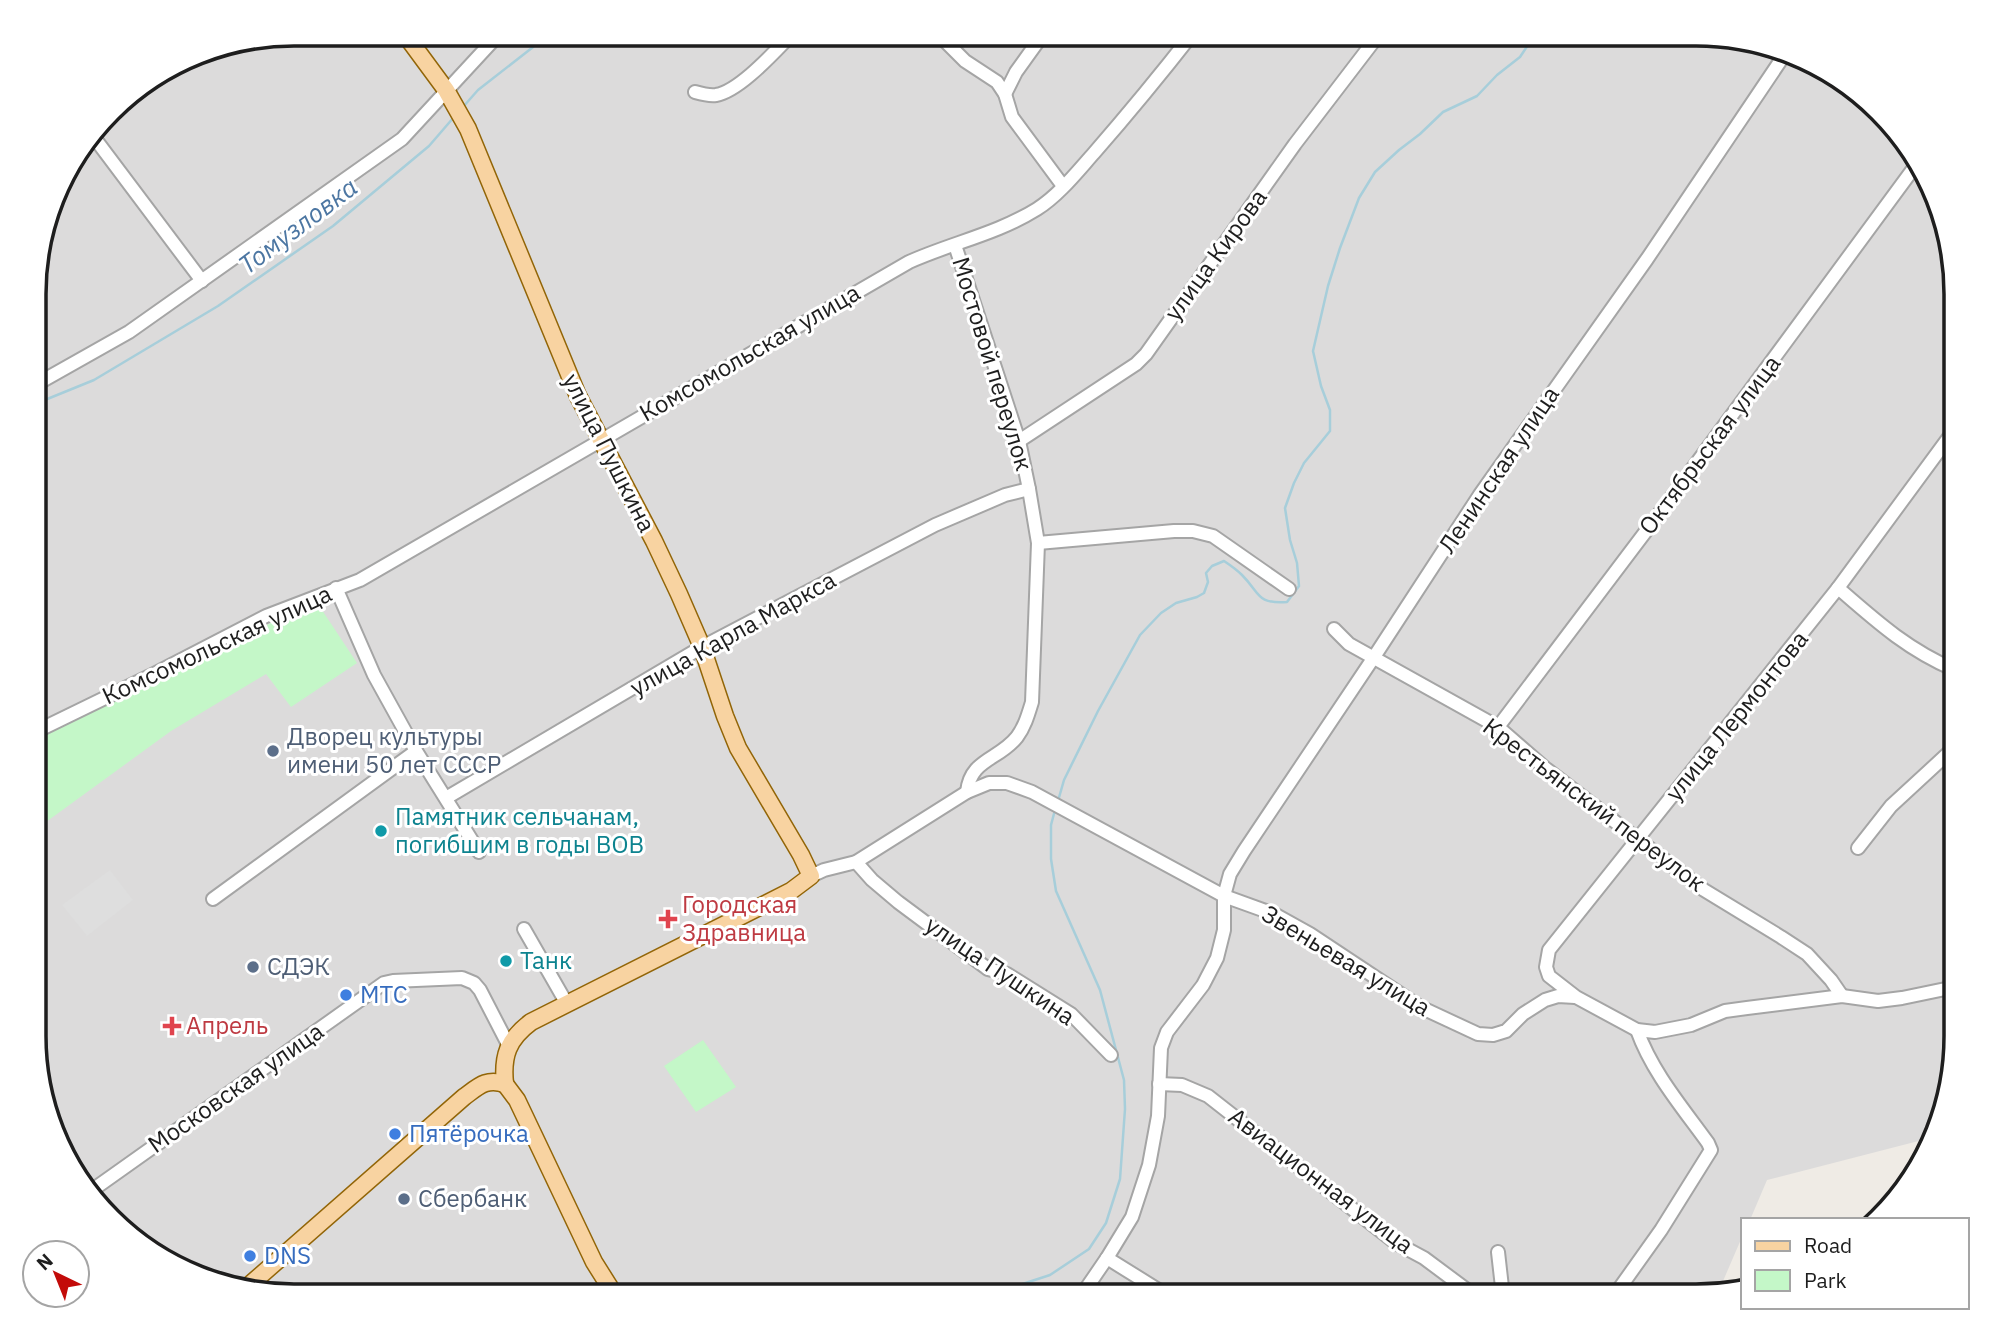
<svg xmlns="http://www.w3.org/2000/svg" width="1989" height="1330" font-family="'IBM Plex Sans',sans-serif">
<style>
.residential{fill:#dcdbdb}
.park{fill:#c4f7c8}
.parking{fill:#dedede}
.lines{fill:none;stroke-linecap:round;stroke-linejoin:round}
.stream{stroke:#a7ceda;stroke-width:2.5}
.minor-casing{stroke:#a5a5a5;stroke-width:16}
.major-casing{stroke:#926507;stroke-width:19}
.minor{stroke:#fff;stroke-width:12}
.major{stroke:#f8d3a1;stroke-width:16}
.service-dot{fill:#5c6f8a;stroke:#fff;stroke-width:2.5}
.culture-dot{fill:#0f9aa8;stroke:#fff;stroke-width:2.5}
.health-dot{fill:#e0444e;stroke:#fff;stroke-width:2.5}
.shop-dot{fill:#3f7fe0;stroke:#fff;stroke-width:2.5}
.labels{text-anchor:middle;stroke-width:6;stroke-linejoin:round;paint-order:stroke}
.street-label{font-size:24px;fill:#1e1e1e;stroke:#fff}
.service-label{font-size:24px;fill:#4e5e75;stroke:#fff;text-anchor:start}
.culture-label{font-size:24px;fill:#0d838f;stroke:#fff;text-anchor:start}
.health-label{font-size:24px;fill:#be3a42;stroke:#fff;text-anchor:start}
.shop-label{font-size:24px;fill:#366cbe;stroke:#fff;text-anchor:start}
.water-label{font-size:26px;font-style:italic;fill:#4c76a2;stroke:#fff}
.rim{fill:none;stroke:#1e1e1e;stroke-width:3.5}
</style>
<rect width="100%" height="100%" fill="#efebe5"/>
<path class="residential" d="M 293,33 L 1696,33 L 1779,47 L 1841,77 L 1921,164 L 1955,277 L 1955,1053 L 1942,1120 L 1934,1137 L 1767,1180 L 1750,1220 L 1742,1220 L 1742,1237 L 1717,1295 L 1712,1296 L 293,1297 L 210,1283 L 148,1253 L 68,1167 L 35,1070 L 35,260 L 60,178 L 122,98 L 194,53 Z"/>
<g class="park">
<path d="M 316,601 L 357,663 L 291,707 L 266,674 L 171,731 L 35,830 L 35,738 Z"/>
<path d="M 703,1040 L 736,1087 L 696,1112 L 664,1066 Z"/>
</g>
<path class="parking" d="M 110,870 L 133,900 L 87,936 L 62,905 Z"/>
<g class="lines">
<g class="stream">
<path d="M 463,107 L 478,90 L 551,33"/>
<path d="M 35,404 L 94,380 L 218,306 L 333,226 L 429,146 L 454,117"/>
<path d="M 1058,801 L 1064,780 L 1098,711 L 1140,635 L 1161,613 L 1176,603 L 1197,597 L 1204,593 L 1208,582 L 1206,573 L 1212,566 L 1224,561 C 1230,565 1237,570 1242,575 C 1261,594 1256,604 1287,602 L 1299,586 L 1297,563 L 1290,540 L 1285,508 L 1294,483 L 1304,463 L 1330,431 L 1330,410 L 1321,386 L 1313,351 L 1328,286 L 1340,248 L 1359,198 L 1375,172 L 1399,150 L 1420,134 L 1443,112 L 1477,96 L 1497,75 L 1520,57 L 1536,33"/>
<path d="M 986,1296 L 1050,1275 L 1089,1249 L 1106,1223 L 1120,1179 L 1125,1109 L 1124,1080 L 1100,990 L 1056,891 L 1051,859 L 1051,825 L 1055,810"/>
</g>
<defs>
<g id="minor">
<path d="M 937,33 L 965,61 L 997,82 L 1005,94 L 1012,117 L 1063,186"/>
<path d="M 695,92 C 702,94 709,96 716,95 C 740,91 776,50 793,33"/>
<path d="M 1005,94 L 1016,72 L 1044,33"/>
<path d="M 93,136 L 202,281"/>
<path d="M 955,245 L 1019,441 L 1029,489 L 1038,543 L 1032,702 C 1028,715 1025,726 1017,737 C 999,760 970,759 967,792"/>
<path d="M 35,385 L 129,332 L 402,139 L 500,33"/>
<path d="M 1955,429 L 1838,588 L 1549,950 L 1546,967 L 1549,976 L 1576,997 L 1637,1030 L 1655,1032 L 1691,1025 L 1725,1011 L 1747,1008 L 1842,996 L 1878,1001 L 1902,998 L 1955,987"/>
<path d="M 1019,441 L 1136,364 L 1146,354 L 1295,144 L 1380,33"/>
<path d="M 1038,543 L 1174,531 L 1193,531 L 1213,536 L 1289,589"/>
<path d="M 336,588 L 374,675 L 416,751 L 479,852"/>
<path d="M 1838,588 C 1877,622 1908,650 1955,670"/>
<path d="M 1334,629 L 1349,644 L 1498,727 L 1545,768 L 1704,890 L 1781,937 L 1807,954 L 1831,980 L 1842,996"/>
<path d="M 1498,727 L 1665,506 L 1919,161"/>
<path d="M 35,732 L 150,676 L 266,616 L 360,580 L 909,262 C 951,243 997,234 1037,209 C 1059,195 1077,172 1094,153 C 1128,114 1161,74 1193,33"/>
<path d="M 446,798 L 702,647 L 935,525 L 1005,495 L 1029,489"/>
<path d="M 1858,848 L 1891,806 L 1955,747"/>
<path d="M 856,862 L 872,880 L 898,902 L 988,969 L 1007,974 L 1071,1014 L 1111,1055"/>
<path d="M 811,876 L 824,870 L 856,862 L 967,792 L 989,783 L 1007,783 L 1032,792 L 1224,896 L 1274,914 L 1310,934 L 1420,1007 L 1478,1034 L 1493,1035 L 1506,1031 L 1523,1014 L 1545,1000 L 1558,996 L 1575,997"/>
<path d="M 213,899 L 416,751"/>
<path d="M 524,929 L 567,1004"/>
<path d="M 1159,1084 L 1182,1085 L 1208,1096 L 1396,1243 L 1424,1258 L 1475,1296"/>
<path d="M 91,1191 L 384,983 L 393,981 L 462,978 L 474,983 L 480,990 L 510,1048"/>
<path d="M 1498,1252 L 1503,1296"/>
<path d="M 1107,1258 L 1168,1296"/>
<path d="M 1081,1296 L 1107,1258 L 1132,1217 L 1149,1165 L 1158,1116 L 1161,1048 L 1167,1032 L 1203,985 L 1217,958 L 1224,930 L 1224,896 L 1230,874 L 1244,851 L 1374,657 L 1479,496 L 1647,259 L 1787,51"/>
<path d="M 1614,1296 L 1661,1230 L 1711,1150 L 1708,1143 C 1682,1107 1652,1072 1637,1030"/>
</g>
<g id="major">
<path d="M 404,33 L 446,90 L 468,129 L 578,396 L 654,541 L 679,594 L 702,647 L 725,716 L 738,748 L 801,855 L 811,876 L 791,891 L 531,1022 C 508,1039 502,1056 505,1084"/>
<path d="M 505,1084 L 517,1100 L 594,1262 L 616,1297"/>
<path d="M 245,1289 L 464,1097 C 479,1086 486,1078 505,1084"/>
</g>
</defs>
<use href="#minor" class="minor-casing"/>
<use href="#major" class="major-casing"/>
<use href="#minor" class="minor"/>
<use href="#major" class="major"/>
</g>
<g class="service-dot">
<circle cx="273" cy="751" r="7"/>
<circle cx="253" cy="967" r="7"/>
<circle cx="404" cy="1199" r="7"/>
</g>
<g class="culture-dot">
<circle cx="381" cy="831" r="7"/>
<circle cx="506" cy="961" r="7"/>
</g>
<g class="health-dot">
<path d="M664.5 908.5h7v7h7v7h-7v7h-7v-7h-7v-7h7z"/>
<path d="M168.5 1015.5h7v7h7v7h-7v7h-7v-7h-7v-7h7z"/>
</g>
<g class="shop-dot">
<circle cx="346" cy="995" r="7"/>
<circle cx="395" cy="1134" r="7"/>
<circle cx="250" cy="1256" r="7"/>
</g>
<g class="labels">
<g class="street-label">
<text transform="translate(1216 255) rotate(-54)" y="8">улица Кирова</text>
<text transform="translate(750 353) rotate(-30)" y="8">Комсомольская улица</text>
<text transform="translate(992 364) rotate(73)" y="8">Мостовой переулок</text>
<text transform="translate(1710 445) rotate(-53)" y="8">Октябрьская улица</text>
<text transform="translate(609 453) rotate(63)" y="8">улица Пушкина</text>
<text transform="translate(1499 470) rotate(-56)" y="8">Ленинская улица</text>
<text transform="translate(733 634) rotate(-29)" y="8">улица Карла Маркса</text>
<text transform="translate(217 645) rotate(-25)" y="8">Комсомольская улица</text>
<text transform="translate(1737 716) rotate(-51)" y="8">улица Лермонтова</text>
<text transform="translate(1594 805) rotate(37)" y="8">Крестьянский переулок</text>
<text transform="translate(1346 961) rotate(31)" y="8">Звеньевая улица</text>
<text transform="translate(1000 971) rotate(34)" y="8">улица Пушкина</text>
<text transform="translate(236 1088) rotate(-35)" y="8">Московская улица</text>
<text transform="translate(1321 1181) rotate(37)" y="8">Авиационная улица</text>
</g>
<g class="service-label">
<text x="287" y="745">Дворец культуры<tspan x="287" dy="28">имени 50 лет СССР</tspan></text>
<text x="267" y="975">СДЭК</text>
<text x="418" y="1207">Сбербанк</text>
</g>
<g class="culture-label">
<text x="395" y="825">Памятник сельчанам,<tspan x="395" dy="28">погибшим в годы ВОВ</tspan></text>
<text x="520" y="969">Танк</text>
</g>
<g class="health-label">
<text x="682" y="913">Городская<tspan x="682" dy="28">Здравница</tspan></text>
<text x="186" y="1034">Апрель</text>
</g>
<g class="shop-label">
<text x="360" y="1003">МТС</text>
<text x="409" y="1142">Пятёрочка</text>
<text x="264" y="1264">DNS</text>
</g>
<g class="water-label">
<text transform="translate(298 226) rotate(-37)" y="9">Томузловка</text>
</g>
</g>
<path d="M0 0H1989V1330H0ZM294 46H1696A248 248 0 0 1 1944 294V1036A248 248 0 0 1 1696 1284H294A248 248 0 0 1 46 1036V294A248 248 0 0 1 294 46Z" fill="#fff" fill-rule="evenodd"/>
<path class="rim" d="M294 46H1696A248 248 0 0 1 1944 294V1036A248 248 0 0 1 1696 1284H294A248 248 0 0 1 46 1036V294A248 248 0 0 1 294 46Z"/>
<rect x="1741" y="1218" width="228" height="91" fill="#ffffff" stroke="#a5a5a5" stroke-width="2"/>
<rect x="1755" y="1241" width="35" height="10" fill="#f8d3a1" stroke="#a5a5a5" stroke-width="2"/>
<text x="1804" y="1253" font-size="21" fill="#1e1e1e">Road</text>
<rect x="1755" y="1270" width="35" height="21" fill="#c4f7c8" stroke="#a5a5a5" stroke-width="2"/>
<text x="1804" y="1288" font-size="21" fill="#1e1e1e">Park</text>
<g transform="translate(56 1274) rotate(317)"><circle r="33" fill="#ffffff" stroke="#a5a5a5" stroke-width="2"/>
<path d="M0-5L12 26L0 18L-12 26Z" fill="#c30b09"/>
<text y="-10" font-size="19" font-weight="bold" text-anchor="middle" fill="#1e1e1e">N</text>
</g>
</svg>
